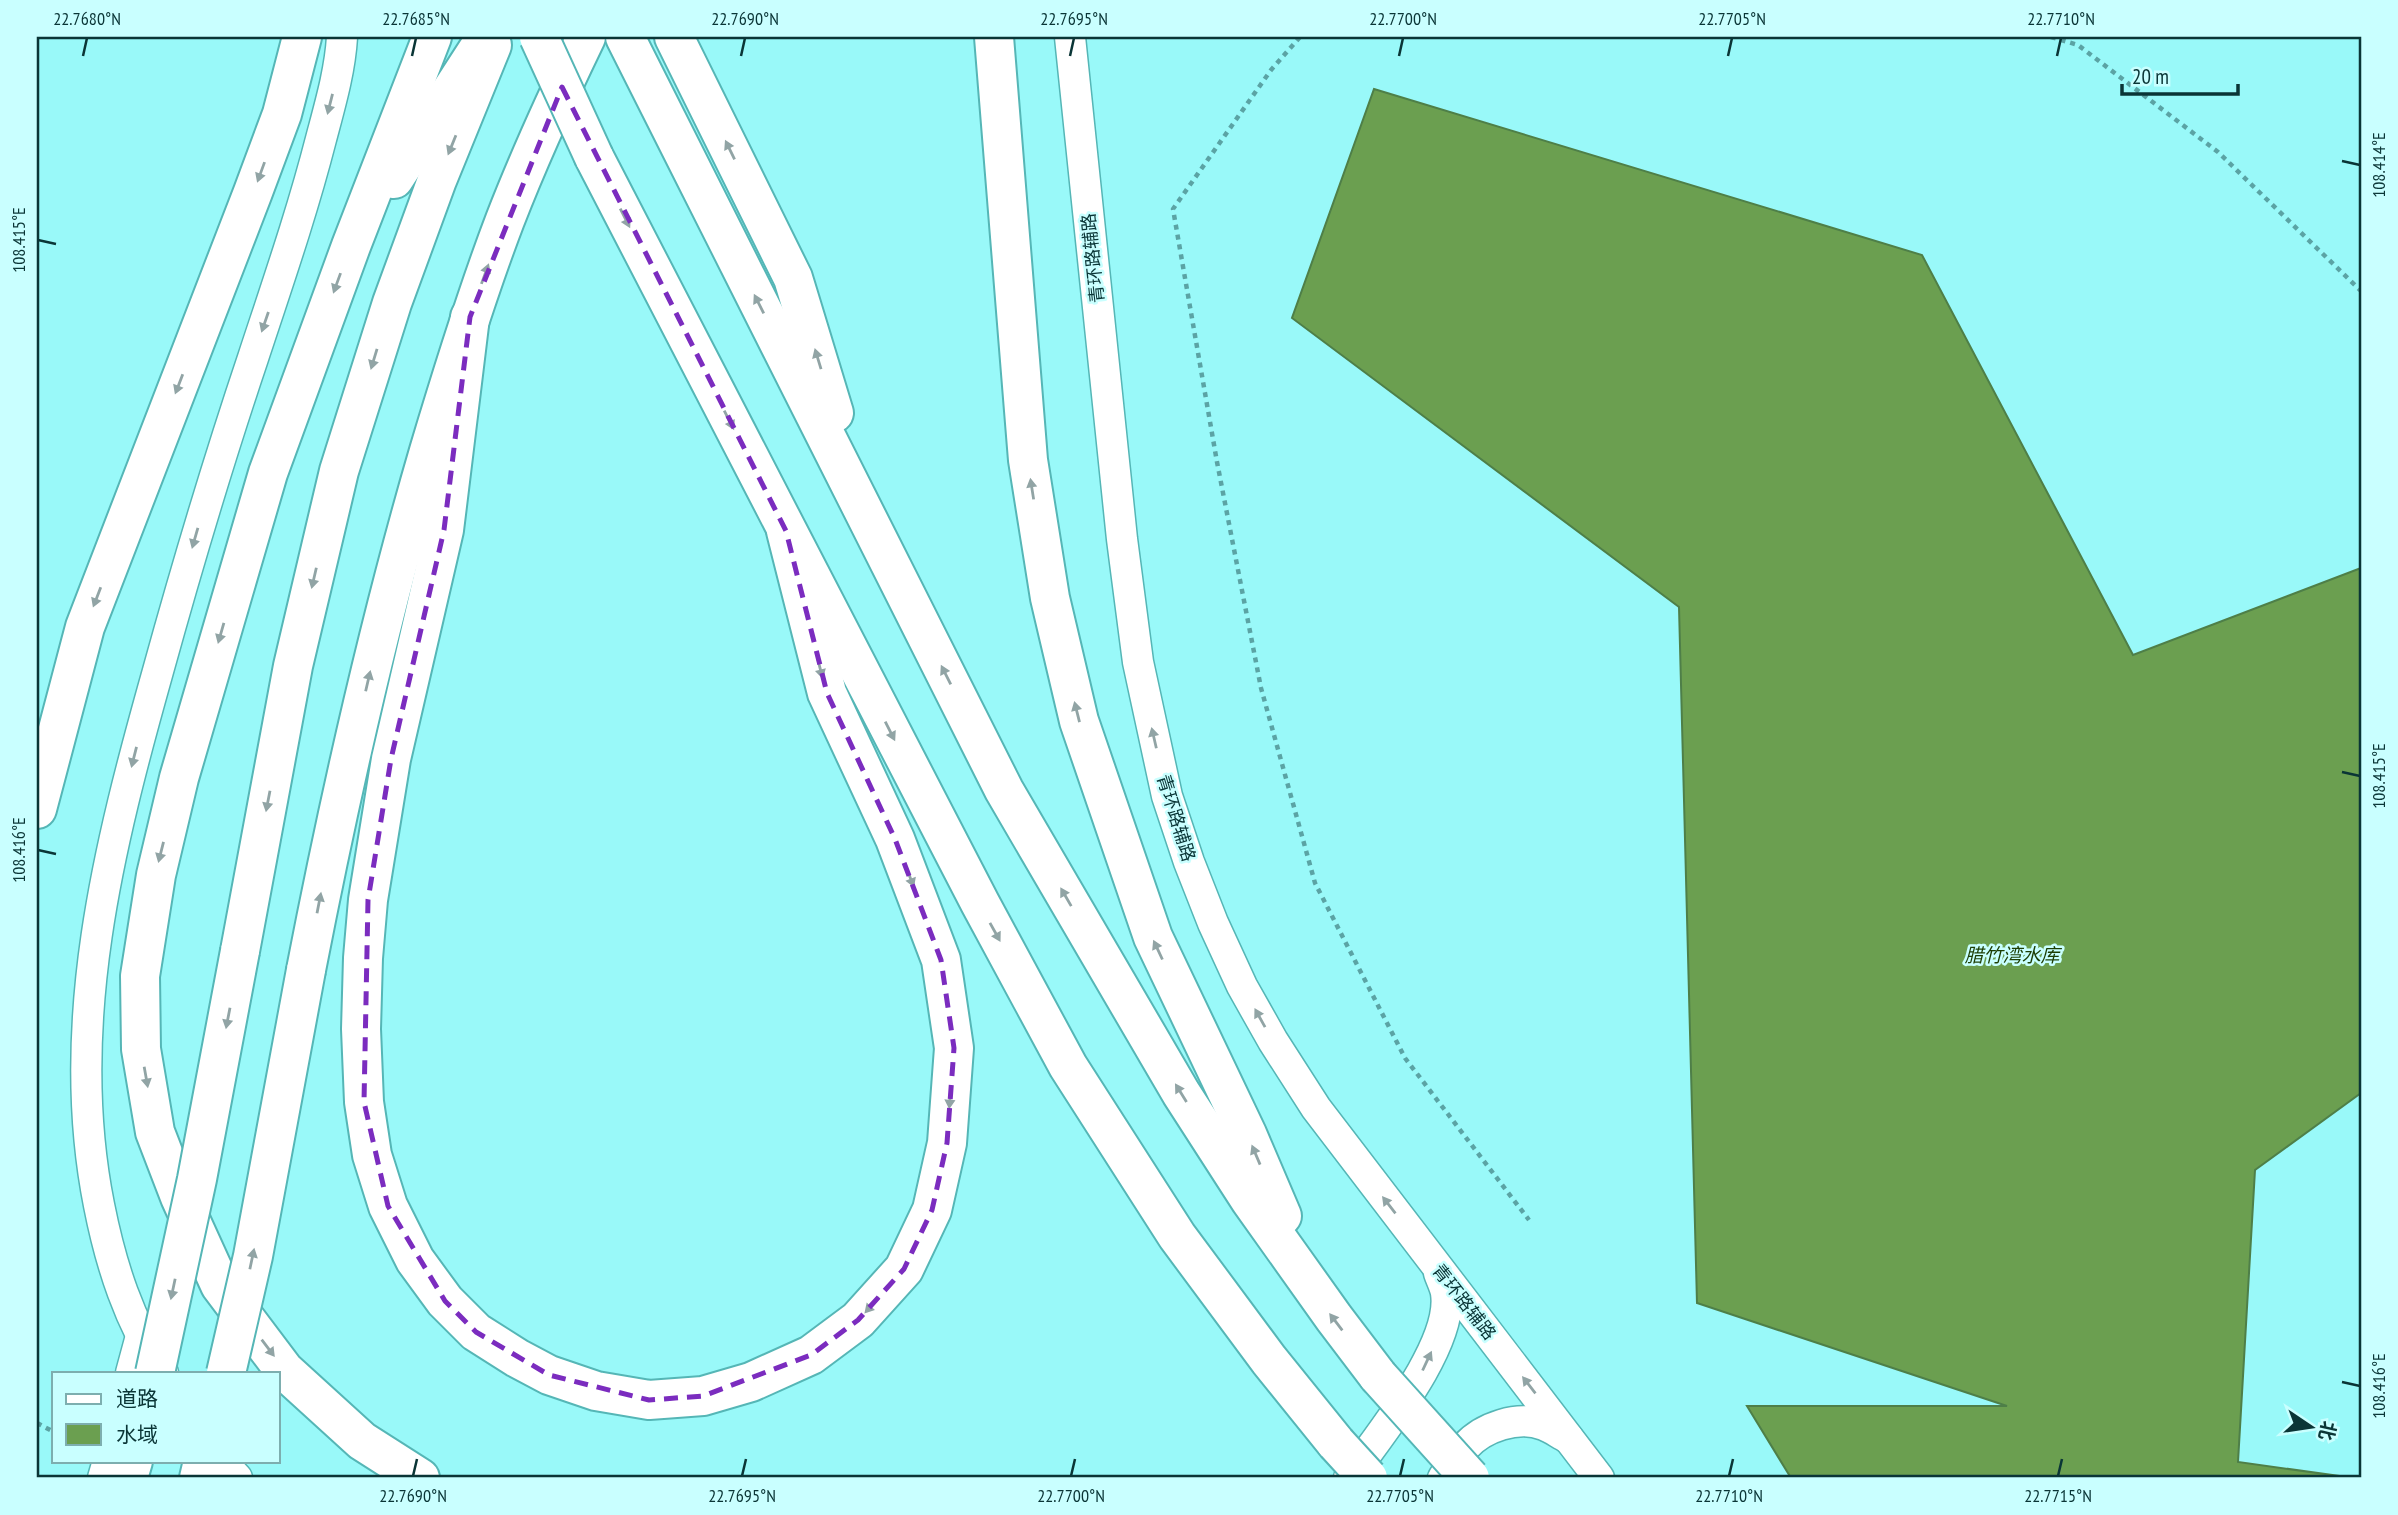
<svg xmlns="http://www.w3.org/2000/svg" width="2398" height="1515" font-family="'PT Sans Narrow','Noto Sans SC',sans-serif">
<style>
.water{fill:#6b9f50;stroke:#4e7f48;stroke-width:2}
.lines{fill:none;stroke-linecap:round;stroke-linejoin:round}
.minor-casing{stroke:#55b6b6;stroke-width:33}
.secondary-casing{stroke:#55b6b6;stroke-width:42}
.primary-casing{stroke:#55b6b6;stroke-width:42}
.path{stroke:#5ba3a4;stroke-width:4.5;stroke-dasharray:5 5;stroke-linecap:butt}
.minor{stroke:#fff;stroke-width:30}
.secondary{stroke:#fff;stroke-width:38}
.primary{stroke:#fff;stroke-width:38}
.secondary-bridge-casing{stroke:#55b6b6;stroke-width:42;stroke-linecap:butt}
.primary-bridge-casing{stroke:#55b6b6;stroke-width:42;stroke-linecap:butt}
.secondary-bridge{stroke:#fff;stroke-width:38}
.primary-bridge{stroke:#fff;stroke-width:38}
.oneway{fill:#91a4a5}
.marked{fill:none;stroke:#7b2cbf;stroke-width:5;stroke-dasharray:14 9;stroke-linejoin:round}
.ticks{fill:none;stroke:#0a3536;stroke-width:2.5}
.labels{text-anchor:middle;stroke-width:5;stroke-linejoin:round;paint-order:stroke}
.street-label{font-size:18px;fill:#0a3536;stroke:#c9ffff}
.water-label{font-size:19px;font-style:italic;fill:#1c3d03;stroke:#c9ffff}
.neatline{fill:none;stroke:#0a3536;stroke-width:2.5}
.ticks-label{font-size:18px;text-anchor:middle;fill:#0a3536}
</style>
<rect width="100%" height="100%" fill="#99f9f9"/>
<path class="water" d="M 1374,89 L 1922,255 L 2133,655 L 2361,568 L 2361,1093 L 2255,1170 L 2238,1462 L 2354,1478 L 1791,1478 L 1747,1406 L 2007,1406 L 1697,1303 L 1679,607 L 1292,318 Z"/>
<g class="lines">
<defs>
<g id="minor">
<path d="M 1070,37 L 1122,539 L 1138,662 L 1167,796 L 1189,862 L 1213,923 L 1242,986 L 1273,1041 L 1316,1108 L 1599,1478"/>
<path d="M 131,1373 L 141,1336"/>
<path d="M 163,1373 C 129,1321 111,1266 99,1205 C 63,1025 109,845 158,671 C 187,566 218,462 253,358 C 277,285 302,213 321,139 C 330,105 340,71 342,37"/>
<path d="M 221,1461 L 237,1478"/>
<path d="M 103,1478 L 108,1461"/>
<path d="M 1349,1478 C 1378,1436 1454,1346 1446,1293 C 1445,1287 1441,1279 1439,1273"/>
<path d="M 1443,1478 C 1450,1468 1456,1456 1465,1447 C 1483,1427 1518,1415 1544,1425 C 1552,1428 1560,1434 1568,1438"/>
</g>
<g id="secondary">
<path d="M 240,951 L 293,666 L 339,471 L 392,303 L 437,180 L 492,45"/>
<path d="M 306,970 C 340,795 379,622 429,451 C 452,374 476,296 505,220 C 529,158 557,97 586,37"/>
<path d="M 128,1478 L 133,1461"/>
<path d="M 199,1478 L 203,1461"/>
</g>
<g id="primary">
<path d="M 625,37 L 1004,790 L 1181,1093 L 1250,1200 L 1334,1318 L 1378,1376"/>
<path d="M 674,37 L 793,278 L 834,413"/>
<path d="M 994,37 L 1028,460 L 1050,598 L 1079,721 L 1153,937 L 1247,1134 L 1282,1216"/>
<path d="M 594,157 L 980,903 L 1068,1066 L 1177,1236 L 1269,1360 L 1336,1443"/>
<path d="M 394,179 L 486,37"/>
<path d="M 470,317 L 444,530 L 391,759 L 368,900 L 363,958 L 361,1029 L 364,1102 L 372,1155 L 388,1206 L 415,1260 L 445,1301 L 476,1332 L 517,1358 L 549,1375 L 596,1391 L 649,1400 L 703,1396 L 751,1382 L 811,1355 L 858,1320 L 904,1269 L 932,1210 L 947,1143 L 954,1048 L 941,960 L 895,839 L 827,693 L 786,531"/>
<path d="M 37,809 L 85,627 L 253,192 L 282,114 L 302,37"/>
<path d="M 420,1478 L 362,1441 L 284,1370 L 220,1285 L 180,1197 L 155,1132 L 141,1049 L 140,976 L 156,875 L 179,778 L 268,473 L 351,246 L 432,37"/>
</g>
</defs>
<use href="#minor" class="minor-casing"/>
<use href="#secondary" class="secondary-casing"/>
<use href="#primary" class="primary-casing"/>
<g class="path">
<path d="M 1300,37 L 1271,70 L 1173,209 L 1217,462 L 1261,688 L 1315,883 L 1405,1058 L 1529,1220"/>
<path d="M 2051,37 L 2078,45 L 2218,152 L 2361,291"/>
<path d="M 37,1423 L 54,1432"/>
</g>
<use href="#minor" class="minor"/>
<use href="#secondary" class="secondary"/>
<use href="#primary" class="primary"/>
<defs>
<g id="secondary-bridge">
<path d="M 155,1373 L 197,1179 L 240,951"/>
<path d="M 226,1373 L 253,1256 L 306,970"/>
</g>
<g id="primary-bridge">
<path d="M 539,37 L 594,157"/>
<path d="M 1378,1376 L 1470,1478"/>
<path d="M 1336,1443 L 1368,1478"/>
</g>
</defs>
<use href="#secondary-bridge" class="secondary-bridge-casing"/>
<use href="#primary-bridge" class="primary-bridge-casing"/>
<use href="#secondary-bridge" class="secondary-bridge"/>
<use href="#primary-bridge" class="primary-bridge"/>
</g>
<defs><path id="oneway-solid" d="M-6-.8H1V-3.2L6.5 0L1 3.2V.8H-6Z" transform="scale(1.75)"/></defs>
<g class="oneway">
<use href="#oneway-solid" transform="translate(330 104) rotate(104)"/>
<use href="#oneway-solid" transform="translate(452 145) rotate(112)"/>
<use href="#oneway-solid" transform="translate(730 150) rotate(-116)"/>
<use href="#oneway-solid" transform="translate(261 172) rotate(110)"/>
<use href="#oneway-solid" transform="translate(625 218) rotate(63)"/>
<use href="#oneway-solid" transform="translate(485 274) rotate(-70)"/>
<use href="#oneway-solid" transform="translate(337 283) rotate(110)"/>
<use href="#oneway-solid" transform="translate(759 304) rotate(-117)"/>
<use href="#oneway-solid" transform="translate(265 322) rotate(109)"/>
<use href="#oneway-solid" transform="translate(374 359) rotate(107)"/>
<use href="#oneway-solid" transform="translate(818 359) rotate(-107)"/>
<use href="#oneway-solid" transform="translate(179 384) rotate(111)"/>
<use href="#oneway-solid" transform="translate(729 420) rotate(63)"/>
<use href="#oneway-solid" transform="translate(1032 489) rotate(-99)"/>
<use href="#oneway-solid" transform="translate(195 538) rotate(106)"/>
<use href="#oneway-solid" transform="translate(314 578) rotate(103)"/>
<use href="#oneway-solid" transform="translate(97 597) rotate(111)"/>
<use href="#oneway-solid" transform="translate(221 633) rotate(106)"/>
<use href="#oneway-solid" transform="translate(820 668) rotate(76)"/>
<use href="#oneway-solid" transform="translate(946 675) rotate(-117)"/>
<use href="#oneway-solid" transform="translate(368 681) rotate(-77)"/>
<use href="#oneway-solid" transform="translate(1077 712) rotate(-104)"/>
<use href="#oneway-solid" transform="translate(890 731) rotate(63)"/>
<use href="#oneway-solid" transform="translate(1154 738) rotate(-103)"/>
<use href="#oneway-solid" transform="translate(134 757) rotate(104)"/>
<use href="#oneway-solid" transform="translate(268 801) rotate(101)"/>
<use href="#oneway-solid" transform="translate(161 852) rotate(104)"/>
<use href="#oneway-solid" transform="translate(910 877) rotate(69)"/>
<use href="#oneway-solid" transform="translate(1066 897) rotate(-120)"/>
<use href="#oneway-solid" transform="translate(319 903) rotate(-79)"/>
<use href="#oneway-solid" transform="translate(995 932) rotate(61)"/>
<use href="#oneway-solid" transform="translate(1158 950) rotate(-115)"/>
<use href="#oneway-solid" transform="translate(228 1018) rotate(101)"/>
<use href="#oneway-solid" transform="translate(1260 1018) rotate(-119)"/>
<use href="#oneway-solid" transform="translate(146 1077) rotate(80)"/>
<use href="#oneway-solid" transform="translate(1181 1093) rotate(-122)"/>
<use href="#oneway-solid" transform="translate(950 1098) rotate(94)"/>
<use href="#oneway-solid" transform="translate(1256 1155) rotate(-113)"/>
<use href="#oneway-solid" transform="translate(1389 1205) rotate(-128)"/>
<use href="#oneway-solid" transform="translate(252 1259) rotate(-78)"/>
<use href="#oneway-solid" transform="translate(173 1289) rotate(102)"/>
<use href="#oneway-solid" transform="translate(872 1305) rotate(132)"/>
<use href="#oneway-solid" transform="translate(1336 1322) rotate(-127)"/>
<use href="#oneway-solid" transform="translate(268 1348) rotate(53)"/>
<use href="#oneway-solid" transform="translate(1427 1361) rotate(-65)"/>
<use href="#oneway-solid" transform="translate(1529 1385) rotate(-128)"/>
</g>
<path class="marked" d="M 562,87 L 786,531 L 827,693 L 895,839 L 941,960 L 954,1048 L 947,1143 L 932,1210 L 904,1269 L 858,1320 L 811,1355 L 703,1396 L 649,1400 L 549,1375 L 476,1332 L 445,1301 L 388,1206 L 364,1102 L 368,900 L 391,759 L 444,530 L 470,317 Z"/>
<path class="ticks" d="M 83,56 L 87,38M 412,56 L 416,38M 741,56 L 745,38M 1070,56 L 1074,38M 1399,56 L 1403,38M 1728,56 L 1732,38M 2057,56 L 2061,38M 2342,161 L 2360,165M 38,240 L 56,244M 2342,772 L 2360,776M 38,850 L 56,854M 2342,1382 L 2360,1386M 413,1476 L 417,1459M 742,1476 L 746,1459M 1071,1476 L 1075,1459M 1400,1476 L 1404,1459M 1729,1476 L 1733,1459M 2058,1476 L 2062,1459"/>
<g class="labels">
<g class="street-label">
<text transform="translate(1093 258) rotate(-96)" y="6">青环路辅路</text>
<text transform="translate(1176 818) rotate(73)" y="6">青环路辅路</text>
<text transform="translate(1464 1302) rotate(52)" y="6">青环路辅路</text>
</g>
<g class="water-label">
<text x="2012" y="962">腊竹湾水库</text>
</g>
</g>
<rect width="2398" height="1515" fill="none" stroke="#c9ffff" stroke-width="77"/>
<rect x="52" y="1372" width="228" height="91" fill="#c9ffff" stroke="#7daeaf" stroke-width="2"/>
<rect x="66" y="1394" width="35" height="10" fill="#ffffff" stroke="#7daeaf" stroke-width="2"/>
<text x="116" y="1406" font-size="21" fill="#0a3536">道路</text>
<rect x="66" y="1424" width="35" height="21" fill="#6b9f50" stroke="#7daeaf" stroke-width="2"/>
<text x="116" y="1442" font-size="21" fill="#0a3536">水域</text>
<g transform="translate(2311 1427) rotate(103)" stroke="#c9ffff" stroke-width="5" paint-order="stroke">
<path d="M0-5L12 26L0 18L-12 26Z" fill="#0a3536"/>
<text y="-10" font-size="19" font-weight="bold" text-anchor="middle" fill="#0a3536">北</text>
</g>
<path d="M2122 84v10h116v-10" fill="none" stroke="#0a3536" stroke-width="3.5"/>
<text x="2132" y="84" font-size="21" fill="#0a3536" stroke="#c9ffff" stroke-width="5" paint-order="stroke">20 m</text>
<rect x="38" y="38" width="2322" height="1438" class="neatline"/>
<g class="ticks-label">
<text x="87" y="25">22.7680°N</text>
<text x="416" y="25">22.7685°N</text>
<text x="745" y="25">22.7690°N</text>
<text x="1074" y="25">22.7695°N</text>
<text x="1403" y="25">22.7700°N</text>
<text x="1732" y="25">22.7705°N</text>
<text x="2061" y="25">22.7710°N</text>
<text transform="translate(2379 165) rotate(-90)" y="6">108.414°E</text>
<text transform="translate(19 240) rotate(-90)" y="6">108.415°E</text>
<text transform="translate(2379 776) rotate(-90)" y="6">108.415°E</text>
<text transform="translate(19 850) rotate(-90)" y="6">108.416°E</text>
<text transform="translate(2379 1386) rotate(-90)" y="6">108.416°E</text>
<text x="413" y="1502">22.7690°N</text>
<text x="742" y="1502">22.7695°N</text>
<text x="1071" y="1502">22.7700°N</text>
<text x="1400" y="1502">22.7705°N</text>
<text x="1729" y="1502">22.7710°N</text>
<text x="2058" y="1502">22.7715°N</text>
</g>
</svg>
